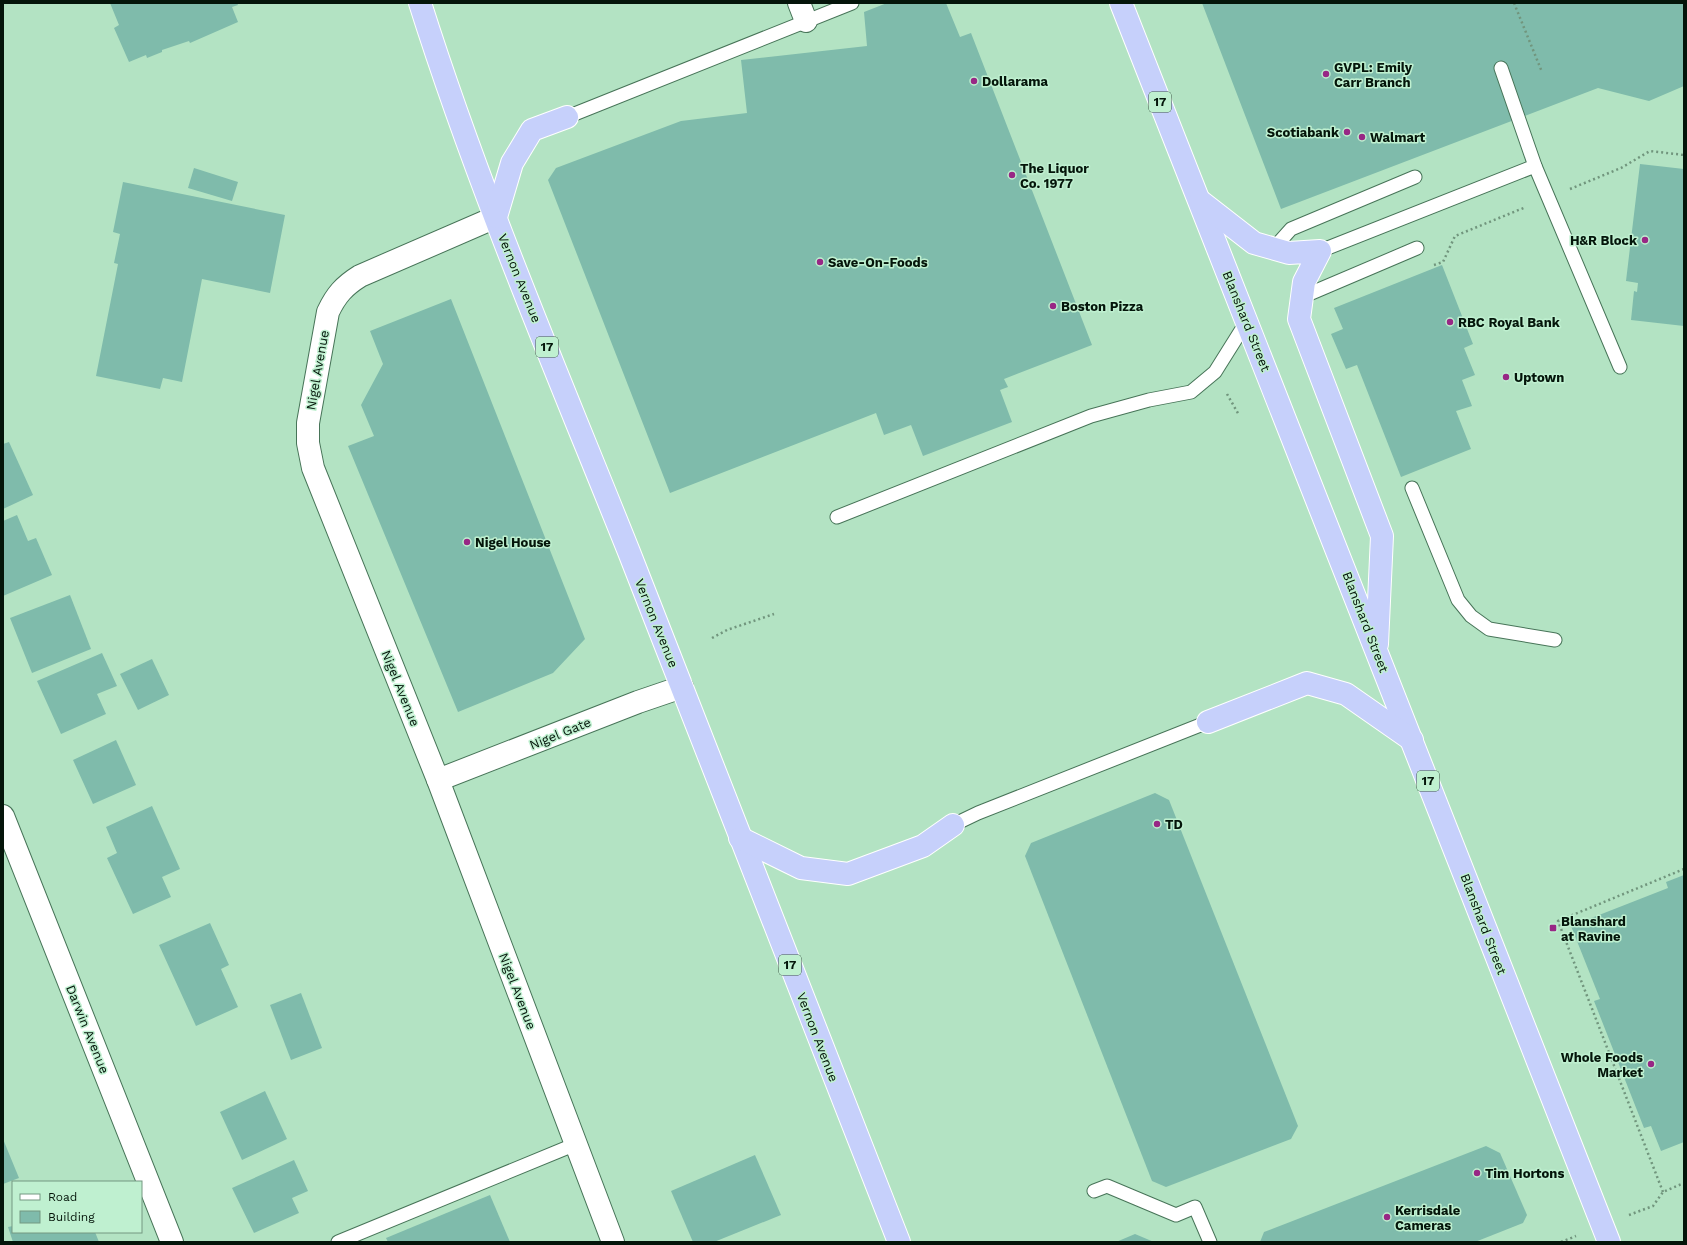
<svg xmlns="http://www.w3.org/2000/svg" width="1687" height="1245" font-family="'Work Sans',sans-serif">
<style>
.building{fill:#7fbbab}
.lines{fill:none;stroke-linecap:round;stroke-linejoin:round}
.lane-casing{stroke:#477458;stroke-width:15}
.street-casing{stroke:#477458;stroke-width:24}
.highway-casing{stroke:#fff;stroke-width:24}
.path{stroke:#71957d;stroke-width:2.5;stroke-dasharray:2 3;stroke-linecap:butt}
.lane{stroke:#fff;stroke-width:13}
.street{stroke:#fff;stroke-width:22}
.highway{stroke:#c6d0fb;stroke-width:22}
.poi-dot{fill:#982785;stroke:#bff0d0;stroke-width:1.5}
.labels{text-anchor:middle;stroke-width:3;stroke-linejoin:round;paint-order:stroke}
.shield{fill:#bff0d0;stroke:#3c5745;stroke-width:1}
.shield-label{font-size:12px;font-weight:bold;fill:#04150a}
.poi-label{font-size:13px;font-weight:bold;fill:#04150a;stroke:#bff0d0;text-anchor:start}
.street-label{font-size:13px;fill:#04150a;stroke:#bff0d0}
</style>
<rect width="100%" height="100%" fill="#b3e3c3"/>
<g class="building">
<path d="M 110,3 L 237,3 L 238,5 L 232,7 L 238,22 L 190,43 L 189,41 L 162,50 L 162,52 L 147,58 L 146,55 L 129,62 L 114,28 L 119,25 Z"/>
<path d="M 887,3 L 946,3 L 960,37 L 971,33 L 1092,345 L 1004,379 L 1008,387 L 1000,390 L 1012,422 L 923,456 L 911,425 L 884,435 L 876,413 L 670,493 L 548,180 L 556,168 L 681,121 L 747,113 L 741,60 L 867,46 L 864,12 Z"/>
<path d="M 1202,3 L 1684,3 L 1684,86 L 1649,101 L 1598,88 L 1281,209 Z"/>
<path d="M 1640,164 L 1684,169 L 1684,326 L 1631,320 L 1634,291 L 1637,292 L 1638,283 L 1626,281 Z"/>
<path d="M 194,168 L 238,182 L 232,201 L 188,188 Z"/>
<path d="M 123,182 L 285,215 L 270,293 L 202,279 L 182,382 L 163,378 L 160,389 L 96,376 L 118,264 L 114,263 L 120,234 L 113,232 Z"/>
<path d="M 1442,265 L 1473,344 L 1464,348 L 1475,375 L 1462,380 L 1472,406 L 1456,411 L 1471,449 L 1401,477 L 1357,365 L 1346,369 L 1331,334 L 1343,329 L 1334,308 Z"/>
<path d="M 451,299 L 585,639 L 553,673 L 458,712 L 348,446 L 374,436 L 361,405 L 383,364 L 370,331 Z"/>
<path d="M 9,442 L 33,495 L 3,509 L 3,444 Z"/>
<path d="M 17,515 L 28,541 L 36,538 L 52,575 L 3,596 L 3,521 Z"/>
<path d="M 70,595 L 91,649 L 32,673 L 10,618 Z"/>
<path d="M 102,653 L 117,686 L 97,694 L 106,714 L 61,734 L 37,681 Z"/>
<path d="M 152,659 L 169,695 L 138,710 L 120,674 Z"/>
<path d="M 116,740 L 136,785 L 93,804 L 73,760 Z"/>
<path d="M 1155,793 L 1169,800 L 1298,1126 L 1291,1139 L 1166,1187 L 1152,1181 L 1025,856 L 1031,843 Z"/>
<path d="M 152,806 L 180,869 L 162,877 L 171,897 L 133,914 L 107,858 L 117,853 L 106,827 Z"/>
<path d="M 1684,875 L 1684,1142 L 1661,1151 L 1651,1126 L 1644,1128 L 1594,1001 L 1600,999 L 1571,926 L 1668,888 L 1666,882 Z"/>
<path d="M 210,923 L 229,965 L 221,969 L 238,1007 L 196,1026 L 159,945 Z"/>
<path d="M 301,993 L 322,1048 L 291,1060 L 270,1005 Z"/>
<path d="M 265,1091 L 287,1139 L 242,1160 L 220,1112 Z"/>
<path d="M 3,1139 L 19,1178 L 3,1184 Z"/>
<path d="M 1486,1146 L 1500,1153 L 1527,1215 L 1523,1223 L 1475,1242 L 1260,1242 L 1264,1232 Z"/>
<path d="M 755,1155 L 781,1215 L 714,1242 L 693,1242 L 671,1191 Z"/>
<path d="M 294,1160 L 308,1191 L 292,1198 L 299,1213 L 254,1233 L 232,1188 Z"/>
<path d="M 490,1195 L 510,1242 L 388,1242 L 386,1238 Z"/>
<path d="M 13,1226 L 13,1232 L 95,1232 L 99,1242 L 13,1242 L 8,1227 Z"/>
<path d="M 1135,1234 L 1154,1242 L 1116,1242 Z"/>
</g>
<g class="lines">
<defs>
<g id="lane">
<path d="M 1501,68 L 1535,166 L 1620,367"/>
<path d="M 567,117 L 852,3"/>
<path d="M 1274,248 L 1291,229 L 1415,177"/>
<path d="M 1320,251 L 1535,166"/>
<path d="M 1302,297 L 1417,248"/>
<path d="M 1412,488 L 1458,600 L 1471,616 L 1489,629 L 1555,640"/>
<path d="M 837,517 L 1091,416 L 1149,400 L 1191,392 L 1215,372 L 1247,321"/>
<path d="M 953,825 L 978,813 L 1208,722"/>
<path d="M 1094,1191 L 1107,1186 L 1176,1215 L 1195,1207 L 1210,1242"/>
<path d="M 338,1242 L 576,1144"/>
</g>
<g id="street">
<path d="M 799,3 L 806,21"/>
<path d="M 496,217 L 360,276 C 344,286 336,295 328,312 L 308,423 L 308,443 L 313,468 L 438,780 L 613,1242"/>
<path d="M 438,780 L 638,702 L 682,687"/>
<path d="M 3,816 L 172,1242"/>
</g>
<g id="highway">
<path d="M 420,3 C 479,190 556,370 629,552 C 720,781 808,1012 899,1242"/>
<path d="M 1121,3 L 1609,1242"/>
<path d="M 1200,201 L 1254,243 L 1289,253 L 1320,251 L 1304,282 L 1299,319 L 1382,536 L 1377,644"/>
<path d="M 496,217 L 512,163 L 532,130 L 567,117"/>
<path d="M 1208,722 L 1307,683 L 1346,694 L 1412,740"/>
<path d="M 740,838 L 801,868 L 848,874 L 923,846 L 953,825"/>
</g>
</defs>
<use href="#lane" class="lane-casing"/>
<use href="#street" class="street-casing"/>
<use href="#highway" class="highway-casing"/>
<g class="path">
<path d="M 1514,3 L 1542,72"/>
<path d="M 1570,189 L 1621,168 L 1650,151 L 1684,155"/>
<path d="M 1434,265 L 1443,262 L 1455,236 L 1526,207"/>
<path d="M 1227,394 L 1239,415"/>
<path d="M 712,638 L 727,630 L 774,614"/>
<path d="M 1663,1192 L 1558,921 L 1684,869"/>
<path d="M 1629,1215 L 1653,1206 L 1663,1192 L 1684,1183"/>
<path d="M 1561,1242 L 1576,1236"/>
</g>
<use href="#lane" class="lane"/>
<use href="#street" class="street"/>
<use href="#highway" class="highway"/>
</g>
<g class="poi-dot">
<circle cx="1326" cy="74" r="4"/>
<circle cx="974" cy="81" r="4"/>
<circle cx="1347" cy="132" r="4"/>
<circle cx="1362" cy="137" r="4"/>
<circle cx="1012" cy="175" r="4"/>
<circle cx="1645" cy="240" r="4"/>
<circle cx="820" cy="262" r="4"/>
<circle cx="1053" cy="306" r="4"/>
<circle cx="1450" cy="322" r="4"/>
<circle cx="1506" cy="377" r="4"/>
<circle cx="467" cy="542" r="4"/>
<circle cx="1157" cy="824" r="4"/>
<rect x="1549" y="924" width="8" height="8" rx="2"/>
<circle cx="1651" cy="1064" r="4"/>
<circle cx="1477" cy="1173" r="4"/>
<circle cx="1387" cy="1217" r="4"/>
</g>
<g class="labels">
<g class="shield">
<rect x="1149" y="92" width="22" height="20" rx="3"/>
<rect x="536" y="337" width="22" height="20" rx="3"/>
<rect x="1417" y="771" width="22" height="20" rx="3"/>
<rect x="779" y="955" width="22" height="20" rx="3"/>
</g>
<g class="shield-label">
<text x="1160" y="106">17</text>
<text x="547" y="351">17</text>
<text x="1428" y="785">17</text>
<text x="790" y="969">17</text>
</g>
<g class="poi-label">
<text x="1334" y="72">GVPL: Emily<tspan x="1334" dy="15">Carr Branch</tspan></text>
<text x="982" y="86">Dollarama</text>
<text x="1339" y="137" text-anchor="end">Scotiabank</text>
<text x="1370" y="142">Walmart</text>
<text x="1020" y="173">The Liquor<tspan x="1020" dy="15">Co. 1977</tspan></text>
<text x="1637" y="245" text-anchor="end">H&amp;R Block</text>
<text x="828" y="267">Save-On-Foods</text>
<text x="1061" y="311">Boston Pizza</text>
<text x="1458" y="327">RBC Royal Bank</text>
<text x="1514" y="382">Uptown</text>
<text x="475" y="547">Nigel House</text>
<text x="1165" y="829">TD</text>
<text x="1561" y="926">Blanshard<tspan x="1561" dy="15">at Ravine</tspan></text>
<text x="1643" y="1062" text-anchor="end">Whole Foods<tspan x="1643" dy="15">Market</tspan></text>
<text x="1485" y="1178">Tim Hortons</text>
<text x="1395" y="1215">Kerrisdale<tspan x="1395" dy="15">Cameras</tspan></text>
</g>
<g class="street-label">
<text transform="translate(520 278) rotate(68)" y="5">Vernon Avenue</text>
<text transform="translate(1247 321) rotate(68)" y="5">Blanshard Street</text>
<text transform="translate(317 370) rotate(-80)" y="5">Nigel Avenue</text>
<text transform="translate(1366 622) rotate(69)" y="5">Blanshard Street</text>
<text transform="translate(657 623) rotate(68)" y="5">Vernon Avenue</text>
<text transform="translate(401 688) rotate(68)" y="5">Nigel Avenue</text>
<text transform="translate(560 733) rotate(-22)" y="5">Nigel Gate</text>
<text transform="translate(1484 924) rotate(69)" y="5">Blanshard Street</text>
<text transform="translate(518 991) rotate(69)" y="5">Nigel Avenue</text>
<text transform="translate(88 1029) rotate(68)" y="5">Darwin Avenue</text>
<text transform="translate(818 1037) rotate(69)" y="5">Vernon Avenue</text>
</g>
</g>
<rect width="1687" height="1245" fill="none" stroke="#04150a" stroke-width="8"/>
<rect x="12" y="1181" width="130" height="52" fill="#bff0d0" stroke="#749881"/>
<rect x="20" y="1194" width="20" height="6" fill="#ffffff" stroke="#749881"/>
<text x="48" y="1201" font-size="12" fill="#04150a">Road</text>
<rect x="20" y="1211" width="20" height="12" fill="#7fbbab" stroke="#749881"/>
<text x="48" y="1221" font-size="12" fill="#04150a">Building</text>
</svg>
